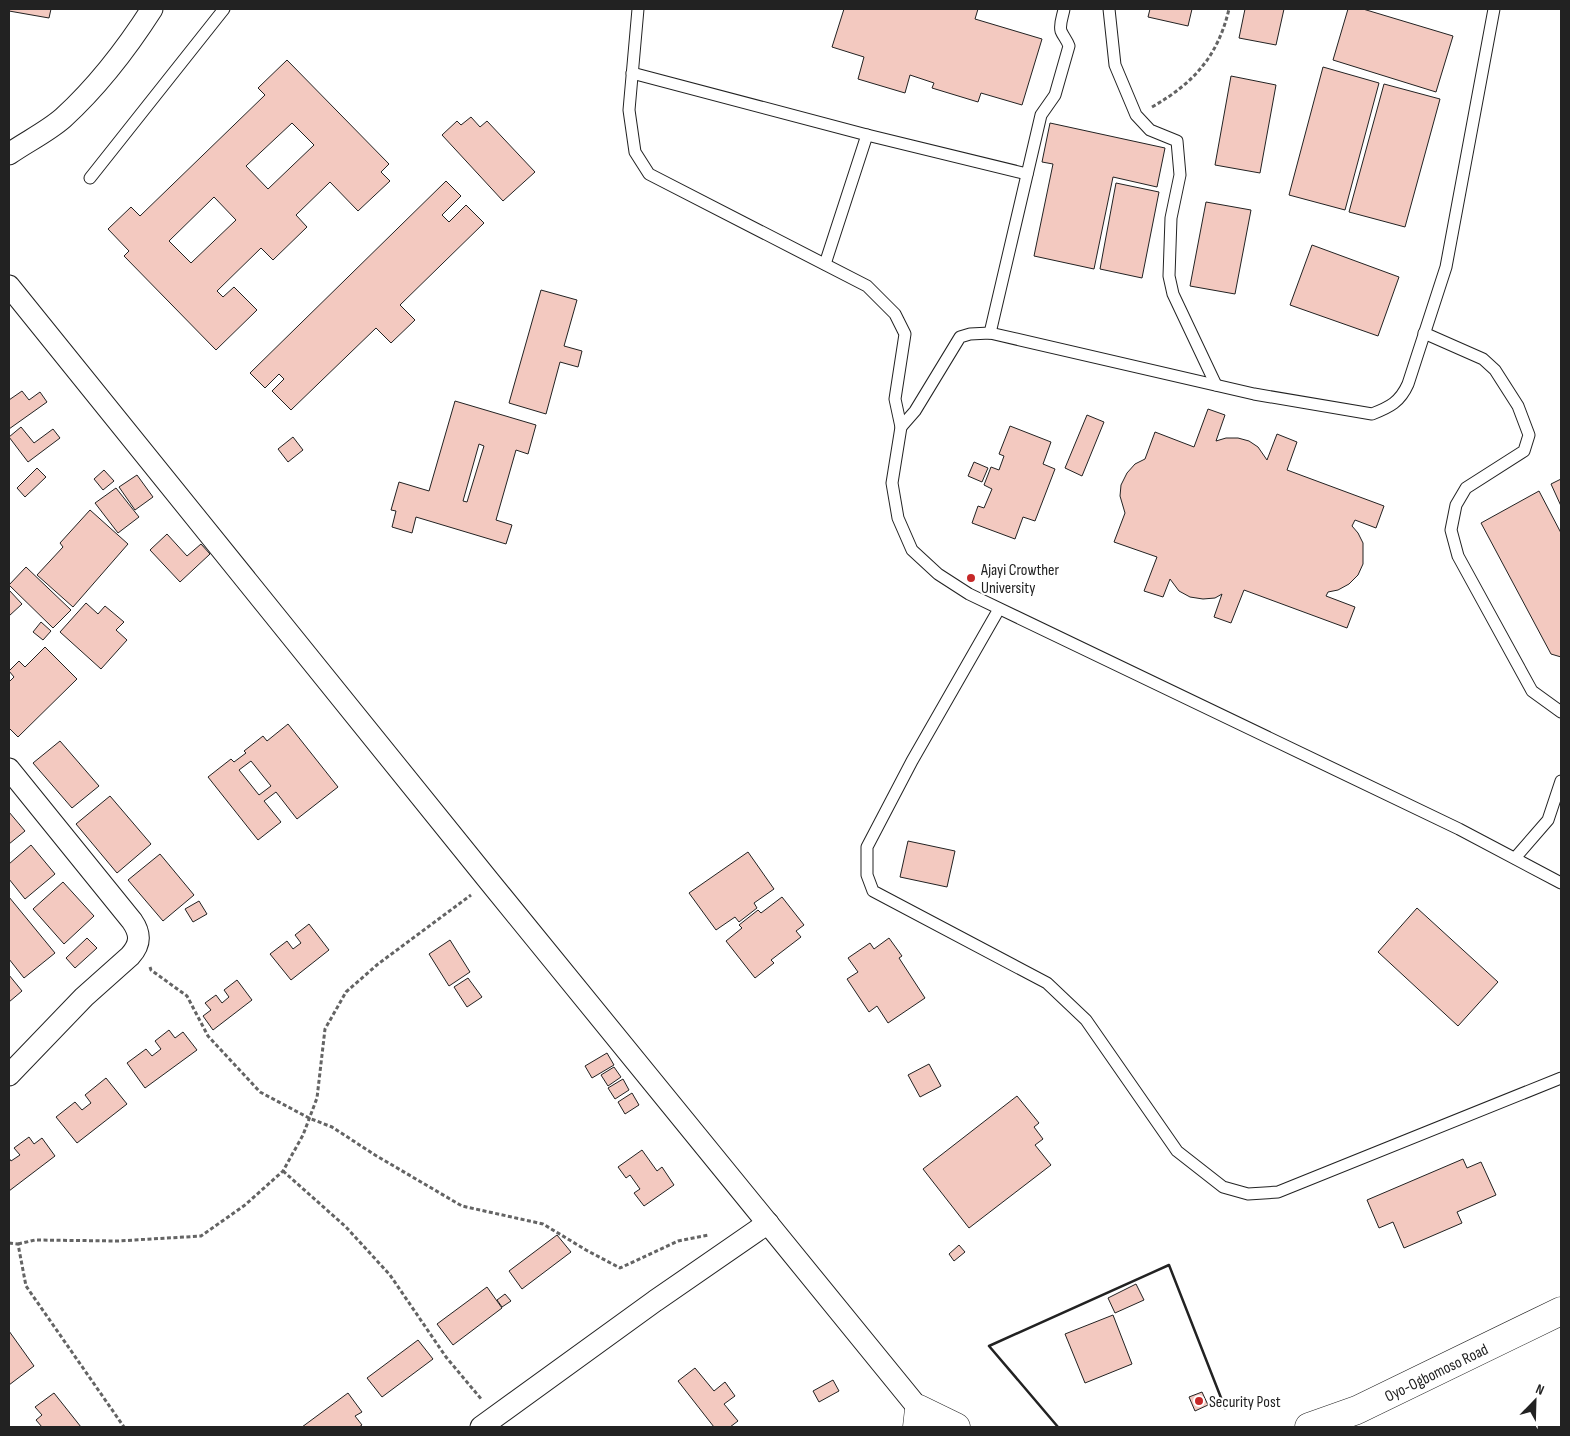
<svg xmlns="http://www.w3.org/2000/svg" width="1570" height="1436" font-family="'Sofia Sans Condensed',sans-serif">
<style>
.building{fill:#f3c9c0;stroke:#222;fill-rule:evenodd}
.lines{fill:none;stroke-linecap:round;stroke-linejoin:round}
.service-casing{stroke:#222;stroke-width:13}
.minor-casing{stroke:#222;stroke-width:23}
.trunk-casing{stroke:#222;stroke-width:29}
.path{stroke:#646464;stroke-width:3;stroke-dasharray:4 2.5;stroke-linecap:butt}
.service{stroke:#fff;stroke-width:11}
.minor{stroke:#fff;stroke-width:21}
.trunk{stroke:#fff;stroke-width:28}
.wall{stroke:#222;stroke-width:2.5}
.poi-dot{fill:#c62828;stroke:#fff;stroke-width:2}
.labels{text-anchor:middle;stroke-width:4;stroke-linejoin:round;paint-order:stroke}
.poi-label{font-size:16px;fill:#222;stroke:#fff;text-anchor:start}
.street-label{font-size:16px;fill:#222;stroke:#fff}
</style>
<rect width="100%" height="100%" fill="#fff"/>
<g class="building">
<path d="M 9,9 L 51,9 L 49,18 L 9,11 Z"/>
<path d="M 844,9 L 978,9 L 975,19 L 1042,39 L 1022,105 L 981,93 L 978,102 L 932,88 L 934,83 L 910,75 L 905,93 L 858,79 L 864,57 L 832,47 Z"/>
<path d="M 1150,9 L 1192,9 L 1188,26 L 1148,17 Z"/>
<path d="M 1245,9 L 1284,9 L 1276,45 L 1239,38 Z"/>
<path d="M 1348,9 L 1363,9 L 1453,36 L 1436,92 L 1333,60 Z"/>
<path d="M 287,60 L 389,164 L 381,172 L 390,181 L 358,211 L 330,182 L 296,215 L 307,227 L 273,260 L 261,248 L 217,291 L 223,297 L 234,287 L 257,310 L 216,350 L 124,256 L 129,251 L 108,229 L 131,207 L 140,216 L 265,95 L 258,88 ZM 292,123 L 314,145 L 268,189 L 246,166 ZM 214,197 L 236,220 L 191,263 L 169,241 Z"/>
<path d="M 1323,67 L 1379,83 L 1345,210 L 1289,195 Z"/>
<path d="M 1231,76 L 1276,85 L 1260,173 L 1215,165 Z"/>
<path d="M 1384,84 L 1440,99 L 1405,227 L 1349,212 Z"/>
<path d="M 471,117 L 480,127 L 487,121 L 535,172 L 503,201 L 442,135 L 457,121 L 461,125 Z"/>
<path d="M 1050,123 L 1165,148 L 1157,187 L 1113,177 L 1094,269 L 1034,256 L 1053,164 L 1042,162 Z"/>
<path d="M 446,181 L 461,196 L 442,215 L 449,222 L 466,205 L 484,223 L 400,305 L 415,320 L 391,343 L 376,328 L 291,410 L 272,391 L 284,379 L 279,374 L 265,388 L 250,373 Z"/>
<path d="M 1116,183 L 1159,192 L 1142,278 L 1100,269 Z"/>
<path d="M 1206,202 L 1251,210 L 1235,294 L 1190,286 Z"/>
<path d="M 1312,245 L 1399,277 L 1378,336 L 1290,305 Z"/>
<path d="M 541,290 L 577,300 L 564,346 L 582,351 L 578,367 L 560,362 L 546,414 L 509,403 Z"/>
<path d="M 22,391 L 29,400 L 40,392 L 47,402 L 9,429 L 9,400 Z"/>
<path d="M 455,401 L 536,425 L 528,454 L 516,450 L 496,520 L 512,525 L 506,544 L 416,517 L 412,533 L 392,527 L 396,511 L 391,510 L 399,482 L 429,491 ZM 479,444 L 484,446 L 467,502 L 463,501 Z"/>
<path d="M 1208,409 L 1225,415 L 1216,441 L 1226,438 L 1238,438 L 1249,441 L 1258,447 L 1267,460 L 1277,434 L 1297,442 L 1287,470 L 1384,506 L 1376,528 L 1355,520 L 1352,526 L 1358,533 L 1363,543 L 1363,564 L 1358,575 L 1349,584 L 1338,590 L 1328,592 L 1326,596 L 1355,607 L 1347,628 L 1244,590 L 1231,623 L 1214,617 L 1222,594 L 1215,598 L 1203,599 L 1190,597 L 1179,591 L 1170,579 L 1163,597 L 1144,591 L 1157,557 L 1114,542 L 1125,513 L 1120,496 L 1121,485 L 1127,473 L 1135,464 L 1145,459 L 1155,432 L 1194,447 Z"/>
<path d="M 1087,415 L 1104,422 L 1082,476 L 1065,468 Z"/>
<path d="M 1010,426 L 1051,442 L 1043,464 L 1055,469 L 1035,521 L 1023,517 L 1015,539 L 972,523 L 978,506 L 984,508 L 992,489 L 984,485 L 991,467 L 999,470 L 1004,456 L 999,454 Z"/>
<path d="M 21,427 L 34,443 L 53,429 L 60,438 L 28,462 L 9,437 Z"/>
<path d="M 293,437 L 303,450 L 288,462 L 278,449 Z"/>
<path d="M 974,462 L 988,468 L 982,482 L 968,476 Z"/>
<path d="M 37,468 L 46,477 L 25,497 L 17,488 Z"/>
<path d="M 104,470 L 114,481 L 103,490 L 94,479 Z"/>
<path d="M 137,475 L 153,497 L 135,510 L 119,487 Z"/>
<path d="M 1561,479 L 1561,506 L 1551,484 Z"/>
<path d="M 116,488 L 139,517 L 118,533 L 95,503 Z"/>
<path d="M 1539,491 L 1561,533 L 1561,657 L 1551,654 L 1481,523 Z"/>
<path d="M 90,510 L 128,544 L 73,607 L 37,575 L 63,547 L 60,543 Z"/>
<path d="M 167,534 L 187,556 L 201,544 L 210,554 L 180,582 L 150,550 Z"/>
<path d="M 26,567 L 71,610 L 53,628 L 9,585 Z"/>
<path d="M 9,590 L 22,604 L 9,616 Z"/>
<path d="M 86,603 L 98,614 L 105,606 L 124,622 L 116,630 L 127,640 L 101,669 L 60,632 Z"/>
<path d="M 41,622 L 51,631 L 43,640 L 33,632 Z"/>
<path d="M 45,647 L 77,679 L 18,737 L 9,728 L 9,682 L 14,677 L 9,671 L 19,661 L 25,667 Z"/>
<path d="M 288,724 L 338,787 L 297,819 L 276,792 L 264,801 L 281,822 L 258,840 L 208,777 L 231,759 L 234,762 L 246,753 L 244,751 L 263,736 L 267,741 ZM 251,761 L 271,786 L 259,795 L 239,770 Z"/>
<path d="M 60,741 L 99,786 L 72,808 L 33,763 Z"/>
<path d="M 110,796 L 151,844 L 117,873 L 76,824 Z"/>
<path d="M 9,812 L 25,831 L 9,844 Z"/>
<path d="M 908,841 L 955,851 L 947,887 L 900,877 Z"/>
<path d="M 31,845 L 55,874 L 25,899 L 9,879 L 9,864 Z"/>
<path d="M 748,852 L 774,889 L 754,903 L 757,908 L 739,922 L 735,917 L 716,930 L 689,893 Z"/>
<path d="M 160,854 L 194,895 L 163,921 L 128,880 Z"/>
<path d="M 63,882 L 94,916 L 64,944 L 33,909 Z"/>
<path d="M 9,897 L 55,953 L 24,978 L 9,959 Z"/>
<path d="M 782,897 L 804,925 L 796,931 L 801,937 L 771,960 L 774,963 L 755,978 L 726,941 L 742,928 L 739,925 L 758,910 L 761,913 Z"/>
<path d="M 199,901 L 207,914 L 193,922 L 185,909 Z"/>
<path d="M 1417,908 L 1498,982 L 1458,1026 L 1378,952 Z"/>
<path d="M 309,924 L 329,950 L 291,980 L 270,954 L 287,941 L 293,949 L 301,943 L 295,935 Z"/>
<path d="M 87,938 L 97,948 L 75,968 L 66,958 Z"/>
<path d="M 889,938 L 902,956 L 899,958 L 925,998 L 888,1023 L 877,1006 L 869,1012 L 847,979 L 858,972 L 848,958 L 870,943 L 874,949 Z"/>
<path d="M 450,940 L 470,972 L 449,986 L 429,954 Z"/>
<path d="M 9,975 L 22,991 L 9,1002 Z"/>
<path d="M 468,978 L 482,997 L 467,1007 L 454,987 Z"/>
<path d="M 237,980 L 252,1000 L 213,1030 L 203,1016 L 211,1010 L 205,1003 L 216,995 L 222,1003 L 229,997 L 224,990 Z"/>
<path d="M 169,1030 L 175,1038 L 183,1032 L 197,1050 L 145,1088 L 127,1063 L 146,1049 L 152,1056 L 161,1049 L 155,1041 Z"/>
<path d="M 607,1053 L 614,1065 L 592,1078 L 585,1066 Z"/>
<path d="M 929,1064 L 941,1086 L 920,1097 L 908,1075 Z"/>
<path d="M 614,1067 L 621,1077 L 608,1086 L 601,1075 Z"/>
<path d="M 106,1078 L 127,1104 L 77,1143 L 56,1117 L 75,1102 L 82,1110 L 91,1103 L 85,1095 Z"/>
<path d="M 623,1079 L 629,1090 L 615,1099 L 608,1088 Z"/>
<path d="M 632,1093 L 639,1105 L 625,1114 L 618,1102 Z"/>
<path d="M 1017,1096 L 1039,1123 L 1034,1127 L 1043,1139 L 1035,1145 L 1051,1165 L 969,1228 L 923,1169 Z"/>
<path d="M 29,1137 L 34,1144 L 42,1138 L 55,1156 L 9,1191 L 9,1158 L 11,1161 L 20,1155 L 14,1148 Z"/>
<path d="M 642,1150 L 657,1171 L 662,1167 L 674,1185 L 644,1206 L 634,1193 L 640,1189 L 630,1175 L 626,1178 L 618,1167 Z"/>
<path d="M 1463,1159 L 1467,1168 L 1481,1162 L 1496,1195 L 1457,1212 L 1462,1223 L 1404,1248 L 1393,1222 L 1379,1228 L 1367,1200 Z"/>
<path d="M 557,1235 L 571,1252 L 522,1289 L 509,1271 Z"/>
<path d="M 959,1245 L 965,1252 L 954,1261 L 949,1254 Z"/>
<path d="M 1136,1284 L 1144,1300 L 1115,1313 L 1108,1298 Z"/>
<path d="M 487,1287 L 502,1308 L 453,1345 L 437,1324 Z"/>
<path d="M 505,1294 L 511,1301 L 502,1307 L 497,1300 Z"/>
<path d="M 1113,1315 L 1132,1364 L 1085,1383 L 1065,1334 Z"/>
<path d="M 9,1331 L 34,1366 L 9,1385 Z"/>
<path d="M 418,1340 L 433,1359 L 382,1397 L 367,1378 Z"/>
<path d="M 695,1368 L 714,1391 L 725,1382 L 735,1396 L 724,1404 L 738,1421 L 730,1427 L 714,1427 L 678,1381 Z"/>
<path d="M 833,1380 L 839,1391 L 819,1402 L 813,1391 Z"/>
<path d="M 1202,1392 L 1208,1405 L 1195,1411 L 1189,1397 Z"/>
<path d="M 54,1393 L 81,1427 L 42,1427 L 36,1420 L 42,1415 L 35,1407 Z"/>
<path d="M 348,1393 L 362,1412 L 355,1416 L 362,1425 L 359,1427 L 302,1427 Z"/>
</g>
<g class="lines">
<defs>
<g id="service">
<path d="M 638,9 L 629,110 L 635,152 L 649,174 L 867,286 L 895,314 L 905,334 L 895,399 L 901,427 L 892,483 L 898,518 L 912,550 L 938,574 L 969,594 L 1459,829 L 1561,883"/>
<path d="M 1109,9 L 1115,65 L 1136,115 L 1150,130 L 1177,141 L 1180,175 L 1171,218 L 1169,276 L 1173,294 L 1216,385"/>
<path d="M 632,73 L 867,135 L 1027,174"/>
<path d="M 90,178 L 224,9"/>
<path d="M 825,264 L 867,135"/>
<path d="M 990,333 L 1041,115 L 1055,95 L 1069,46 C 1067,40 1063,36 1061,31 C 1059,24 1063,16 1064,9"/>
<path d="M 1424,333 L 1483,359 L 1495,370 L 1518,406 L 1529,435 L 1524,451 L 1466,488 L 1456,505 L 1451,530 L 1458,556 L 1532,691 L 1561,712"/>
<path d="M 901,427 L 915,411 L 960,337 L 970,334 L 990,333 L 1254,394 L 1372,414 C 1390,407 1400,402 1408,384 L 1446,267 L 1494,9"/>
<path d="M 999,609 L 912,761 L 867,847 L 867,875 L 873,891 L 1047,983 L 1086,1020 L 1177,1151 L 1223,1187 L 1248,1194 L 1278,1192 L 1561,1078"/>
<path d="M 1515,858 L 1548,820 L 1561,781"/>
</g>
<g id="minor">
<path d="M 9,154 C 26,142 47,132 63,118 C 98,86 127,48 152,9"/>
<path d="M 9,286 L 489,881 L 919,1409 L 925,1422"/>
<path d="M 9,769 L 132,921 C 141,934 141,944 130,956 L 84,997 L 9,1075"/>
<path d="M 481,1427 L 655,1301 L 768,1223"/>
</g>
<g id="trunk">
<path d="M 917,1427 L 919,1409 L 956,1427"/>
<path d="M 1309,1427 L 1357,1410 L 1561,1311"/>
</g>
</defs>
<use href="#service" class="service-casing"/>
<use href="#minor" class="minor-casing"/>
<use href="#trunk" class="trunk-casing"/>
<g class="path">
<path d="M 1152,107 C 1194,83 1218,56 1229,9"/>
<path d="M 150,967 L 151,970 L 187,996 L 208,1036 L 260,1092 L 309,1118 L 332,1127 L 375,1155 L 462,1206 L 543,1224 L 586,1250 L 620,1268 L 678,1241 L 709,1235"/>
<path d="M 283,1171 L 346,1227 L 390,1275 L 446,1357 L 482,1400"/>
<path d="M 9,1243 L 18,1244 L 26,1286 L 124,1427"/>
<path d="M 18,1244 L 35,1240 L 118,1241 L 201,1236 L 245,1205 L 283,1171 L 303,1135 L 317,1098 L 325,1029 L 346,992 L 378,964 L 471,895"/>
</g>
<use href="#service" class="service"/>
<use href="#minor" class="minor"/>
<use href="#trunk" class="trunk"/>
<path class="wall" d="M 1058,1427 L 989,1346 L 1169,1265 L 1225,1408"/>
</g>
<g class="poi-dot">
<circle cx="971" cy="578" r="5"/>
<circle cx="1199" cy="1401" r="5"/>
</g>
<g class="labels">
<g class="poi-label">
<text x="981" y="575">Ajayi Crowther<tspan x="981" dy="18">University</tspan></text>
<text x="1209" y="1407">Security Post</text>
</g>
<g class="street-label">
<text transform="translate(1436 1372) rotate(-26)" y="6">Oyo-Ogbomoso Road</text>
</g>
</g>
<rect width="1570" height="1436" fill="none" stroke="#222222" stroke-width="20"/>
<g transform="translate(1535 1401) rotate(23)" stroke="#ffffff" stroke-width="4" paint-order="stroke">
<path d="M0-4L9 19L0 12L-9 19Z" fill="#222222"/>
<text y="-8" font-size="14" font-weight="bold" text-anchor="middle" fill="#222222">N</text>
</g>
</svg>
